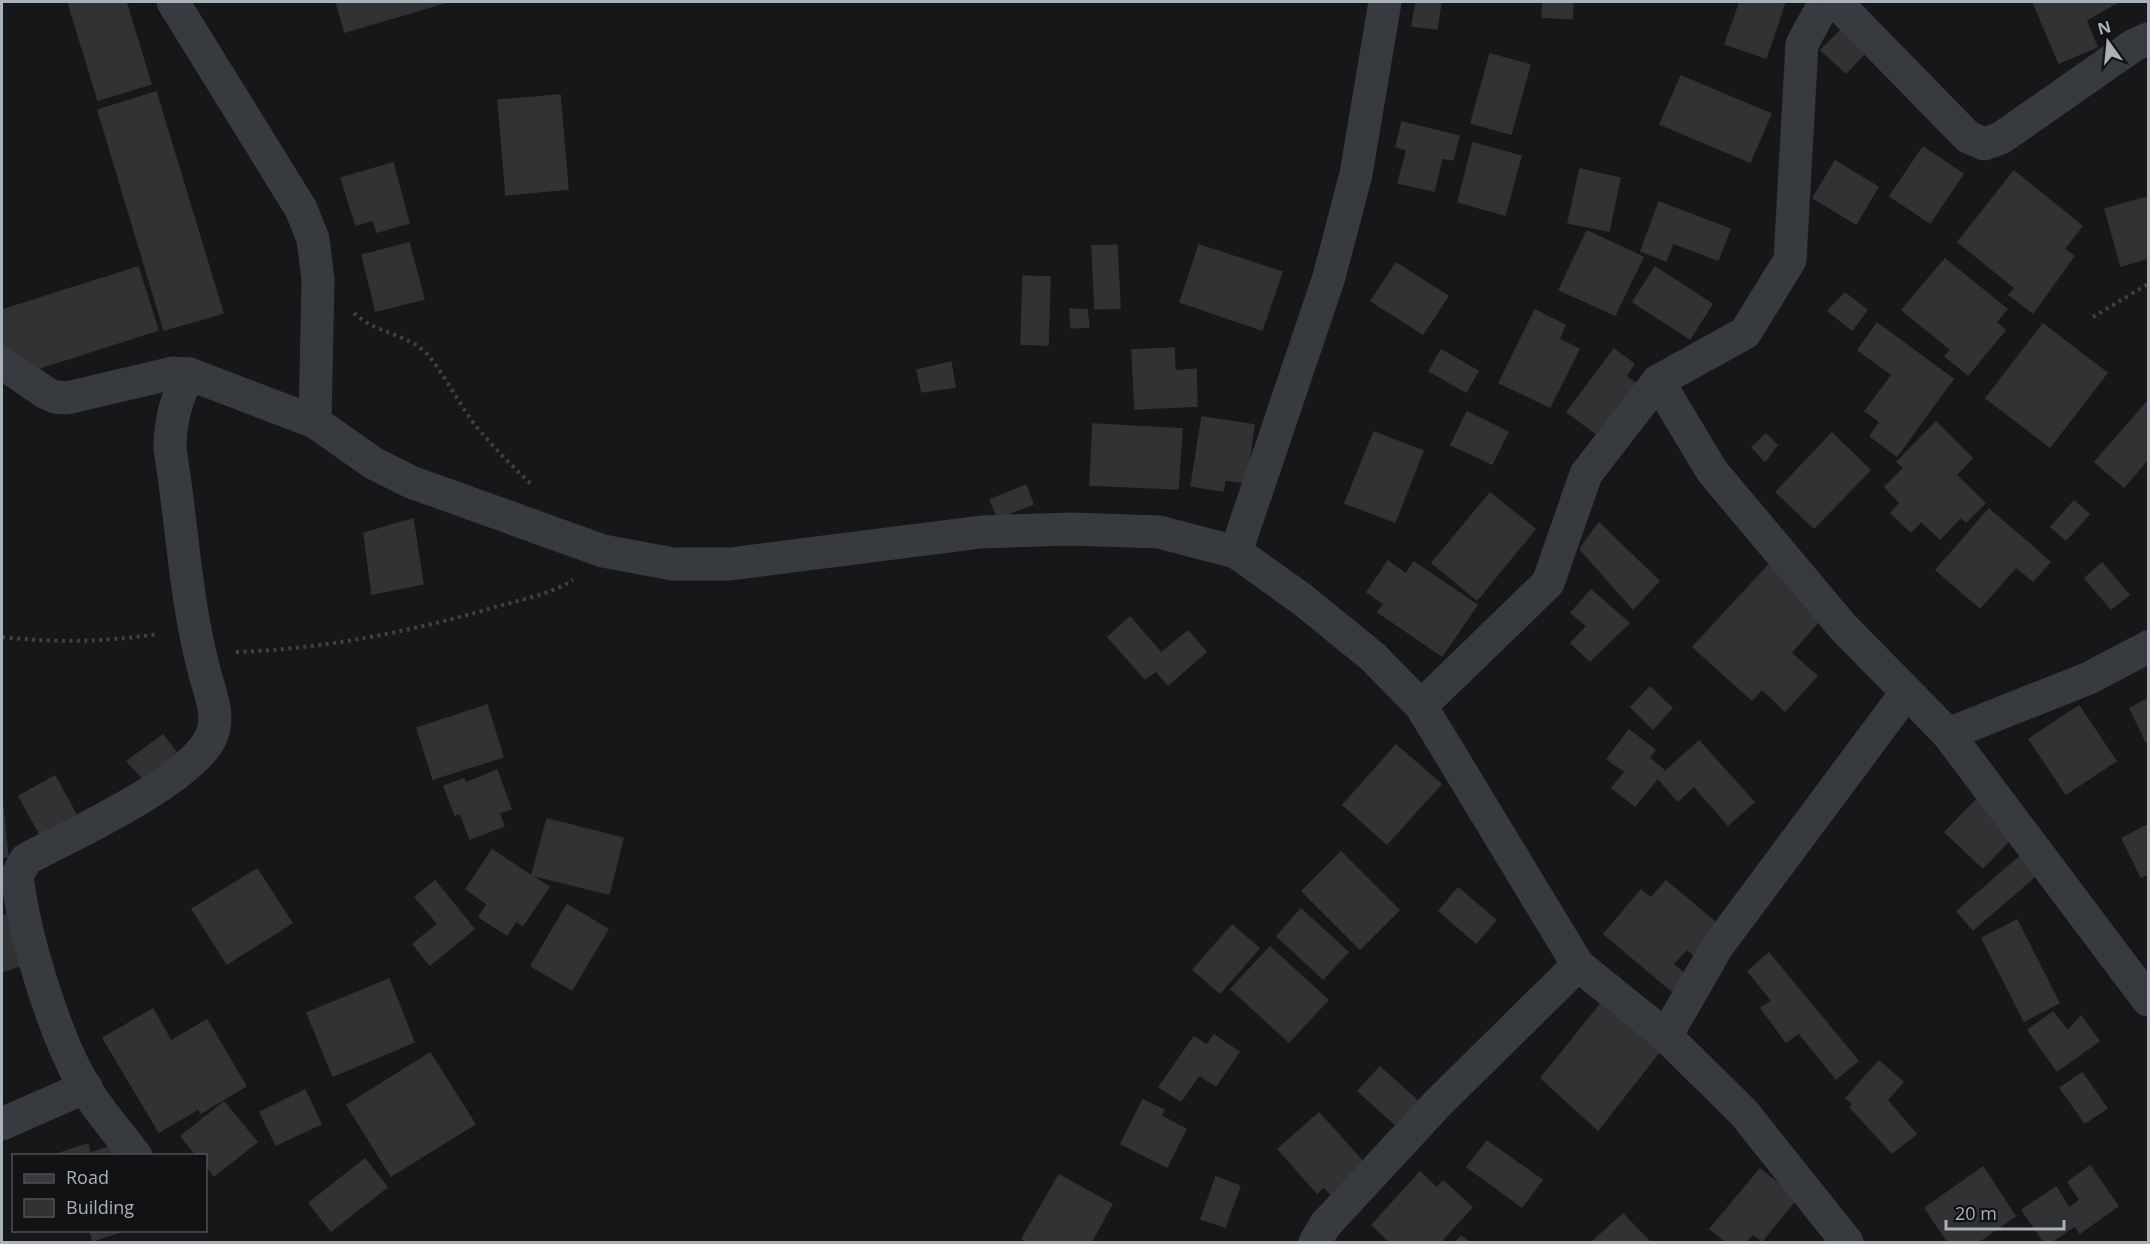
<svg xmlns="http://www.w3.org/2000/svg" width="2150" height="1244" font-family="'Open Sans',sans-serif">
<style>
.building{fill:#323235;stroke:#303235;stroke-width:1.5}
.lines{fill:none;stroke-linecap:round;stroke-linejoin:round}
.path{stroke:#3d4245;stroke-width:4;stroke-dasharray:3 4.5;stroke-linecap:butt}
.minor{stroke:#373a3e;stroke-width:33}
</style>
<rect width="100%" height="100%" fill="#171719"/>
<g class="building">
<path d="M 68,2 L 126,2 L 151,84 L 98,100 Z"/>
<path d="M 336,2 L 447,2 L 345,32 Z"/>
<path d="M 1416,2 L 1441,2 L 1437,29 L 1412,26 Z"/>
<path d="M 1543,2 L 1573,2 L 1572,19 L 1542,17 Z"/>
<path d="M 1740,2 L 1785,2 L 1766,58 L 1725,44 Z"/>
<path d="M 2033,2 L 2118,2 L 2086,20 L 2097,47 L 2059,63 Z"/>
<path d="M 1841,30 L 1865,53 L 1846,73 L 1821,50 Z"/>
<path d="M 1490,54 L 1530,65 L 1511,134 L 1471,123 Z"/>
<path d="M 1681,76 L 1771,114 L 1750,162 L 1660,124 Z"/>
<path d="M 156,92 L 223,313 L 164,330 L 98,110 Z"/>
<path d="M 560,95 L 568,189 L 506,195 L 498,100 Z"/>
<path d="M 1402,122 L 1459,136 L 1453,160 L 1442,158 L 1434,191 L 1398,183 L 1407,150 L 1396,147 Z"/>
<path d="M 1473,143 L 1521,156 L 1505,215 L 1458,202 Z"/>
<path d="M 1923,147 L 1963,174 L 1930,223 L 1890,196 Z"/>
<path d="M 1835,161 L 1878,187 L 1856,224 L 1813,198 Z"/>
<path d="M 393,163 L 409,223 L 377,232 L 373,220 L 356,225 L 341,178 Z"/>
<path d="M 1580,169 L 1620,178 L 1609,231 L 1568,223 Z"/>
<path d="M 2014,171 L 2082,226 L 2064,249 L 2074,256 L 2033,313 L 2009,295 L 2015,288 L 1958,242 Z"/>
<path d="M 2148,197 L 2148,258 L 2121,266 L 2105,209 Z"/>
<path d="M 1659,202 L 1730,229 L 1718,260 L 1673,243 L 1666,261 L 1641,251 Z"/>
<path d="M 1587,231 L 1643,257 L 1615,315 L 1559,290 Z"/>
<path d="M 409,243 L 424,299 L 376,311 L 362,255 Z"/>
<path d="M 1117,245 L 1120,308 L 1095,309 L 1092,246 Z"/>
<path d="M 1199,245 L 1282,272 L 1262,330 L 1180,302 Z"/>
<path d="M 1945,259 L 2007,309 L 1996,322 L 2005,330 L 1968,375 L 1945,356 L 1951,350 L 1902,310 Z"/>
<path d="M 1396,263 L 1448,296 L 1423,334 L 1371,301 Z"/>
<path d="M 138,267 L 158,330 L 2,380 L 2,310 Z"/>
<path d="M 1655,267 L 1712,304 L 1690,339 L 1633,302 Z"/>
<path d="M 1023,276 L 1050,277 L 1048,345 L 1021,344 Z"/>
<path d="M 1845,293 L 1867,310 L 1852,330 L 1828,311 Z"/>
<path d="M 1070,309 L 1087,310 L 1089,327 L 1071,328 Z"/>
<path d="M 1535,310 L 1565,325 L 1559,339 L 1579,349 L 1550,407 L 1499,383 Z"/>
<path d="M 1877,323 L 1953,379 L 1897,456 L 1870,436 L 1880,422 L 1865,411 L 1892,375 L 1858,350 Z"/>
<path d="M 2043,324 L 2107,373 L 2050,447 L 1986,398 Z"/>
<path d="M 1174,348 L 1175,371 L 1196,369 L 1197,406 L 1135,409 L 1132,350 Z"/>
<path d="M 1614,349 L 1634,364 L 1626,376 L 1642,388 L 1605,440 L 1567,412 Z"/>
<path d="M 1441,350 L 1478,371 L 1466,392 L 1429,371 Z"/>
<path d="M 951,362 L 955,387 L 922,392 L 917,370 Z"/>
<path d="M 2147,402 L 2148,459 L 2124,487 L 2095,462 Z"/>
<path d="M 1467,412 L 1508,432 L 1492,464 L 1451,445 Z"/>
<path d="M 1202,417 L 1254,425 L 1246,483 L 1225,480 L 1223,491 L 1191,486 Z"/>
<path d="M 1936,422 L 1972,458 L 1956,475 L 1985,503 L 1966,522 L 1961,517 L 1940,539 L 1921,521 L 1911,532 L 1891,513 L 1900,503 L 1885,487 L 1904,468 L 1897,462 Z"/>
<path d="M 1093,424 L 1182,429 L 1178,489 L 1090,485 Z"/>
<path d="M 1374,432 L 1423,451 L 1395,522 L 1345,503 Z"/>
<path d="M 1832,433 L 1870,470 L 1814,528 L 1776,492 Z"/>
<path d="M 1766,434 L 1777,445 L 1765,461 L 1752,447 Z"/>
<path d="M 1026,485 L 1033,504 L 998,518 L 990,500 Z"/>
<path d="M 1490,493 L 1535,529 L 1477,600 L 1432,563 Z"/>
<path d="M 2074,501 L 2089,514 L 2066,540 L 2051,527 Z"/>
<path d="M 1989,509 L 2050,562 L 2033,581 L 2016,567 L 1980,608 L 1936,570 Z"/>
<path d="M 413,519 L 423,584 L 372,594 L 364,533 Z"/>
<path d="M 1599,523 L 1659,581 L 1633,609 L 1580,549 Z"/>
<path d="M 1774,559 L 1808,590 L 1798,601 L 1819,621 L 1791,653 L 1817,676 L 1785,711 L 1762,689 L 1752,700 L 1693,647 Z"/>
<path d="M 1388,561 L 1406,574 L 1414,562 L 1477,605 L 1442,656 L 1378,612 L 1384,604 L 1367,592 Z"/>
<path d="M 2102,563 L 2129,595 L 2111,609 L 2085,578 Z"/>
<path d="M 1591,590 L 1629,623 L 1590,661 L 1571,643 L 1587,626 L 1571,613 Z"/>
<path d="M 1130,617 L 1161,653 L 1188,631 L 1206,652 L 1168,685 L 1156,671 L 1145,679 L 1108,637 Z"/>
<path d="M 1650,687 L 1672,708 L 1653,729 L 1631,707 Z"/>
<path d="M 2148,699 L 2148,741 L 2146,742 L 2130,708 Z"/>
<path d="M 487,705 L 503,757 L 433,779 L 417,728 Z"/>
<path d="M 2079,706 L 2116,761 L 2066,794 L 2029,739 Z"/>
<path d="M 1629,730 L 1655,750 L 1649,758 L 1664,770 L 1635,806 L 1612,788 L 1625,772 L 1607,759 Z"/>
<path d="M 163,735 L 176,752 L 145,781 L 127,761 Z"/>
<path d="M 1699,741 L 1754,802 L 1728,825 L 1694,786 L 1678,801 L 1658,778 Z"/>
<path d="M 1396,745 L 1441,784 L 1387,844 L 1343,805 Z"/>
<path d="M 497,770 L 511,809 L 499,813 L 504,826 L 470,839 L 460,813 L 455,815 L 444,786 L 464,779 L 466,783 Z"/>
<path d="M 55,776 L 79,820 L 43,840 L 19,796 Z"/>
<path d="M 1979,797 L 2017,832 L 1983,868 L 1945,832 Z"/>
<path d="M 2,799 L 8,857 L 2,858 Z"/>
<path d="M 547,819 L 623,838 L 609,894 L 532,875 Z"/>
<path d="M 2148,825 L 2148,874 L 2141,877 L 2122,838 Z"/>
<path d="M 492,850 L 549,887 L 523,925 L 516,921 L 507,935 L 479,917 L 487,904 L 466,889 Z"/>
<path d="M 2026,851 L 2042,870 L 1973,930 L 1957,911 Z"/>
<path d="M 1341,852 L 1399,910 L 1360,949 L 1302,891 Z"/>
<path d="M 257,869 L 292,923 L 227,964 L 192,909 Z"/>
<path d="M 435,881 L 474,929 L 430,965 L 413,944 L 438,924 L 415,897 Z"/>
<path d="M 1666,881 L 1721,927 L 1695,956 L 1687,949 L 1673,964 L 1687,976 L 1673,992 L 1604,934 L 1641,890 L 1651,898 Z"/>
<path d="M 1458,888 L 1496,920 L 1476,943 L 1439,911 Z"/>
<path d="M 567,905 L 608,929 L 572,990 L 531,966 Z"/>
<path d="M 1301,909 L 1348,952 L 1323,979 L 1277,936 Z"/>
<path d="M 16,911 L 33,961 L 2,972 L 2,916 Z"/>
<path d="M 2017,920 L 2059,1003 L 2024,1021 L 1982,938 Z"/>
<path d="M 1232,925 L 1259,948 L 1220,993 L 1193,970 Z"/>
<path d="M 1270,947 L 1328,1000 L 1289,1042 L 1231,989 Z"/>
<path d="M 1769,953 L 1858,1061 L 1836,1079 L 1799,1033 L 1786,1042 L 1761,1008 L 1772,1001 L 1748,971 Z"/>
<path d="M 389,979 L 414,1042 L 333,1076 L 307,1013 Z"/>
<path d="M 1600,1005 L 1659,1052 L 1598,1130 L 1541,1078 Z"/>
<path d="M 153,1009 L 171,1041 L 207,1020 L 246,1086 L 201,1113 L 198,1109 L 159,1132 L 103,1038 Z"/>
<path d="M 2053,1012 L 2068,1031 L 2081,1016 L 2099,1041 L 2057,1071 L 2028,1030 Z"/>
<path d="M 1214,1035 L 1239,1052 L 1216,1086 L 1199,1075 L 1181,1101 L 1159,1087 L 1194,1037 L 1207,1045 Z"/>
<path d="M 430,1053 L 475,1124 L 391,1176 L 347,1105 Z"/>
<path d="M 1879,1061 L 1903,1082 L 1887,1100 L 1916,1134 L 1892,1153 L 1850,1107 L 1853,1104 L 1846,1098 Z"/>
<path d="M 1380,1067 L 1421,1104 L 1400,1129 L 1358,1091 Z"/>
<path d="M 2082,1073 L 2107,1108 L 2085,1123 L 2060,1088 Z"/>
<path d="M 305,1090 L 321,1124 L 276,1145 L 260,1112 Z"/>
<path d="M 1143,1100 L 1164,1110 L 1161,1116 L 1186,1129 L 1167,1167 L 1121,1144 Z"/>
<path d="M 224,1102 L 257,1142 L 214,1176 L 206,1166 L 206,1156 L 197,1156 L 181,1136 Z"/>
<path d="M 1319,1113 L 1365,1164 L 1335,1199 L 1324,1187 L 1317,1193 L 1278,1149 Z"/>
<path d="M 1487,1141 L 1542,1180 L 1522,1207 L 1467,1167 Z"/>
<path d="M 88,1144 L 90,1153 L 116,1145 L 119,1156 L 51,1156 Z"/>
<path d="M 365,1159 L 387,1187 L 331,1231 L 309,1203 Z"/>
<path d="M 2090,1166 L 2118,1206 L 2080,1233 L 2075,1226 L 2051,1242 L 2044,1242 L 2022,1210 L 2056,1187 L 2069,1208 L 2080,1200 L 2068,1182 Z"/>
<path d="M 1983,1167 L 2015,1216 L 1978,1242 L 1948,1242 L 1925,1208 Z"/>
<path d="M 1760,1169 L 1797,1198 L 1762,1241 L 1753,1234 L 1745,1242 L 1727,1242 L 1710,1229 Z"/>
<path d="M 1420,1172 L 1437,1188 L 1443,1181 L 1472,1207 L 1440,1242 L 1390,1242 L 1372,1225 Z"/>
<path d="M 1059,1175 L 1112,1204 L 1091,1242 L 1028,1242 L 1022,1239 Z"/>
<path d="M 1216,1177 L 1240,1186 L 1225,1227 L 1201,1219 Z"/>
<path d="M 1623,1214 L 1650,1242 L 1592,1242 Z"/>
<path d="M 90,1230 L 125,1230 L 93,1241 Z"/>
<path d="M 1461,1236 L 1469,1242 L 1456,1242 Z"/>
</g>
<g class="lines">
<g class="path">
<path d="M 354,313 C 375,334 409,333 429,356 C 445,376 457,400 472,421 C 490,444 511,465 532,485"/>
<path d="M 2093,317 L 2148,284"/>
<path d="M 2,637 C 57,643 103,642 159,634"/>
<path d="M 236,652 C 325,649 414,631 499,606 C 524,599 550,594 573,580"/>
</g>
<g class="minor">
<path d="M 173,2 L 301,209 L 313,239 L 318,280 L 315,422"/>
<path d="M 1825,2 L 1802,44 L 1790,260 L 1745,333 L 1658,381 L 1712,471 L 1842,626 L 1948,734 L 2148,1000"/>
<path d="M 1836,2 L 1968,137 L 1984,144 L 2001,138 L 2134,45 L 2148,39"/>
<path d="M 2,363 L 46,393 L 55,397 L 67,398 L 173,373 L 189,374 L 315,422 L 373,463 L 411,482 L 603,551 L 673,564 L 730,564 L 981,532 L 1071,529 L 1159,532 L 1236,552 L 1303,600 L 1373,657 L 1421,706 L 1578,965 L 1666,1036 L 1744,1113 L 1847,1242"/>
<path d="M 1236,552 L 1329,277 L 1356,174 L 1385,2"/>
<path d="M 1421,706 L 1548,583 L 1586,474 L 1658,381"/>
<path d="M 1948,734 L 2089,678 L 2148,647"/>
<path d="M 1666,1036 L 1717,947 L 1906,693"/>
<path d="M 2,1124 L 86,1087"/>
<path d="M 136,1156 C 121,1136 104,1117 91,1097 C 56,1044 25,939 17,876 L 26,859 C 70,836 192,780 211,737 C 221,715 209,691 204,670 C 185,598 182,522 170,449 C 170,421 176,399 189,374"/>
<path d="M 1315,1242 L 1325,1225 L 1438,1103 L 1578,965"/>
</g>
</g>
<rect width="2150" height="1244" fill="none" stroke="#a8b2ba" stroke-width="6"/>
<rect x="12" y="1154" width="195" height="78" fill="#121214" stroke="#4e5256" stroke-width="1.5"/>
<rect x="24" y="1174" width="30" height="9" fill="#373a3e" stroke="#4e5256" stroke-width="1.5"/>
<text x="66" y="1184" font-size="18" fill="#a8b2ba">Road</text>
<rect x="24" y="1199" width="30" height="18" fill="#323235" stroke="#4e5256" stroke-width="1.5"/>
<text x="66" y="1214" font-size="18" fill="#a8b2ba">Building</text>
<g transform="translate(2108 42) rotate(345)" stroke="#121214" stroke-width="4.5" paint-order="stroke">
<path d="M0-4.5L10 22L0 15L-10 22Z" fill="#a8b2ba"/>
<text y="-9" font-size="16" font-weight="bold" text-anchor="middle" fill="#a8b2ba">N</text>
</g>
<path d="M1946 1220v9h118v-9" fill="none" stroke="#a8b2ba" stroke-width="3"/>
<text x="1955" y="1220" font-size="18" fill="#a8b2ba" stroke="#121214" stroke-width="4.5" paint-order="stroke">20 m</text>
</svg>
